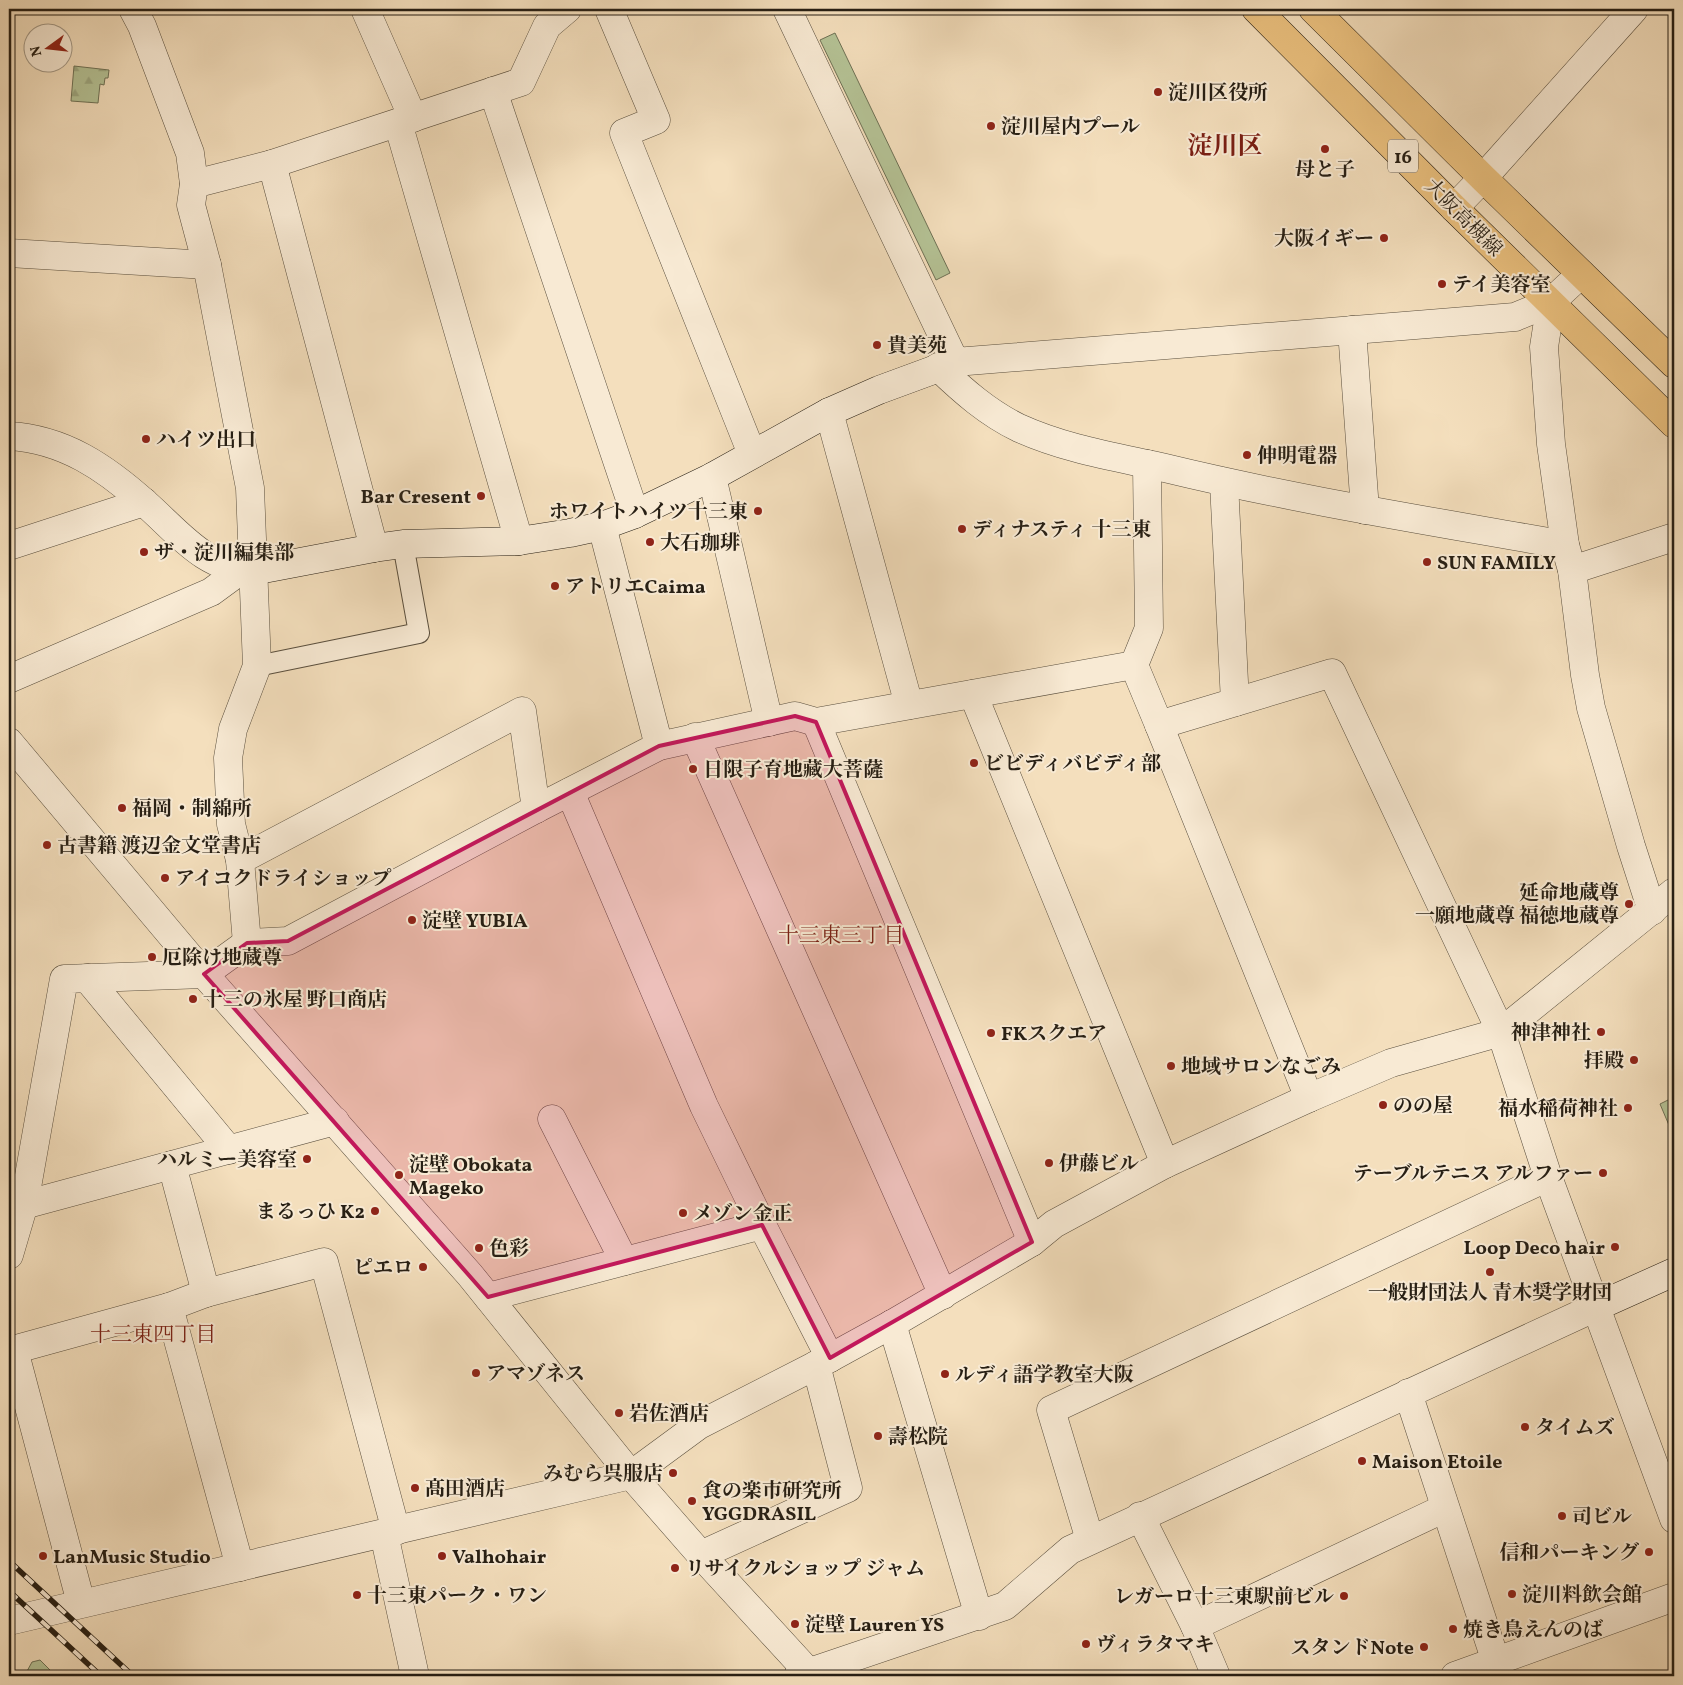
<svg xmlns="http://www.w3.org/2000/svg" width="1683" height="1685" font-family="Vollkorn,'Noto Serif JP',serif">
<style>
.green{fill:#b5c396;stroke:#6e7155}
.forest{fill:url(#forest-firs);stroke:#6e7155}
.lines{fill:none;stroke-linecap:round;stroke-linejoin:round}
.lane-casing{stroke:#5a4f3e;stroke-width:22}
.street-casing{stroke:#5a4f3e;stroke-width:29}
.secondary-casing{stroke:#271f14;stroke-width:29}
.primary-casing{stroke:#271f14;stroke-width:29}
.lane{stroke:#f8ead4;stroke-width:20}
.street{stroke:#f8ead4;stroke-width:28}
.secondary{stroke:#f8ead4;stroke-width:28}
.primary{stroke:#eac07e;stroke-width:28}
.rail-casing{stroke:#271f14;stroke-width:5.5}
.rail{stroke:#f8ead4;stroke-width:4;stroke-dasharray:11;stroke-linecap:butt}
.marked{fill:#c2185b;fill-opacity:0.2;stroke:#c2185b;stroke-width:4;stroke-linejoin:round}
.poi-dot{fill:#8f2418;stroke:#f8ead4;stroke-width:2}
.labels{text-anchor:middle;stroke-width:4;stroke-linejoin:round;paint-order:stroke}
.shield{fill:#f8ead4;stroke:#665c4e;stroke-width:1}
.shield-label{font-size:19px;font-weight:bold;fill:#271f14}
.poi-label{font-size:20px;font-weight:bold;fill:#271f14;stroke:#f8ead4;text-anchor:start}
.street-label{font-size:20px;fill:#271f14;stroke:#f8ead4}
.neighbourhood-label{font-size:21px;fill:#7a1f14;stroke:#f8ead4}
.district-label{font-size:25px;font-weight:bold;fill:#7a1f14;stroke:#f8ead4}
</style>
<defs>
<pattern id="forest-firs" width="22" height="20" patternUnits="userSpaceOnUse" patternTransform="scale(1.25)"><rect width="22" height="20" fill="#b5c396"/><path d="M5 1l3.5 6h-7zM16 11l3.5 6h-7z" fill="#9ca780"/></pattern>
</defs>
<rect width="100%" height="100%" fill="#f4dfbd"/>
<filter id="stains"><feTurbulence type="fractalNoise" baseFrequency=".004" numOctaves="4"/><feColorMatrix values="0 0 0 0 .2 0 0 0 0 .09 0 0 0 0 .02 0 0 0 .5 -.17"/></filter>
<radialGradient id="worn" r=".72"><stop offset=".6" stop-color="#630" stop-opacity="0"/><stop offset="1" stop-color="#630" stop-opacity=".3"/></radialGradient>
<g class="green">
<path d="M 835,33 L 950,273 L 936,280 L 820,40 Z"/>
<path d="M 1674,1097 L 1674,1137 L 1660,1104 Z"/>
<path d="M 40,1660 L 56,1676 L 13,1676 L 26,1673 L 32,1662 Z"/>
</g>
<path class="forest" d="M 74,66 L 109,70 L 108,78 L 105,78 L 104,85 L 100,84 L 98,103 L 71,101 Z"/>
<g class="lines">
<defs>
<path id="lane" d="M 257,666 L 419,633 L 403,544"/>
<g id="street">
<path d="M 133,9 L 142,26 L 190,153 L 194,184 L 191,205 L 207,265 L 250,488 L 257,666 L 233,729 L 228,758 L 231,824 L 240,860 L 247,943"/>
<path d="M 365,9 L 413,118"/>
<path d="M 609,9 L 656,120 L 624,133 L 752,454"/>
<path d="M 787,9 L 955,362 L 1515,317 L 1551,302 L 1581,274"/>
<path d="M 493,91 L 635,514"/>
<path d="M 398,123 L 519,541"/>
<path d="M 272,164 L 374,548"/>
<path d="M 194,184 L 272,164 L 521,82 L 547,26 L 567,9"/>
<path d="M 1454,208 L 1483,178 L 1634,9"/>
<path d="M 9,253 L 207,265"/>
<path d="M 1551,302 L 1544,347 L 1551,444 L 1565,545 L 1572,570 L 1585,675 L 1591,708 L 1631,846 L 1652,911"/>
<path d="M 1352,330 L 1365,510"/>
<path d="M 938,367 C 963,391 988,413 1019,428 C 1065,449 1116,457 1165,468 C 1297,500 1431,521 1565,545"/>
<path d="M 829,412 L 909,705"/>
<path d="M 9,436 C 64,439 106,468 146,504 C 180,534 204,568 253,571"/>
<path d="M 712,477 L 769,722"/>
<path d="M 1224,483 L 1235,702"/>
<path d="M 602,526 L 659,746"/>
<path d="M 9,546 L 144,502"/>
<path d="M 1572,570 L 1674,537"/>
<path d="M 1134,665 L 1149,628 L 1147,464"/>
<path d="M 9,679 L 211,592 L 241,570"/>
<path d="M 973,694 L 1165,1164"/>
<path d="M 816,722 L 1032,1242"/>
<path d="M 1159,725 L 1309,1098"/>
<path d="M 695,737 L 943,1295"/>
<path d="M 9,742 L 204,974 L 470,1275 L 631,1475 L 701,1555 L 812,1676"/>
<path d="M 570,792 L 704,1106 L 762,1225 L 830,1358"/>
<path d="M 240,860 L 522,711 L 536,809"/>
<path d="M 87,978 L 229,1150"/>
<path d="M 552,1119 L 624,1261"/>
<path d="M 172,1165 L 206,1293"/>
<path d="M 9,1209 L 335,1121"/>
<path d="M 9,1255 L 24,1204 L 64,979 L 204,974 L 247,943 L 288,941 L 536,809 L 659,746 L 795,716 L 816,722 L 1134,665 L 1159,725 L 1332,673 L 1501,1032 L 1548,1177 L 1674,1519"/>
<path d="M 488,1297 L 762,1225"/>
<path d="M 169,1307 L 240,1567"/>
<path d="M 892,1324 L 979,1616"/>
<path d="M 14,1350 L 81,1603"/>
<path d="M 9,1351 L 169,1307 L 206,1293 L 324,1262 L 396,1531"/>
<path d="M 1408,1393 L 1496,1662"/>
<path d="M 1140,1516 L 1195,1626 L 1216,1676"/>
<path d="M 384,1534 L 415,1676"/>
<path d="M 1090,1540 L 1051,1410 L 1548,1177"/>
<path d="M 701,1555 L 848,1488 L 816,1365"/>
<path d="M 9,1621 L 631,1475 L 699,1425 L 830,1358 L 892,1324 L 1032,1242 L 1054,1224 L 1165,1164 L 1309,1098 L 1391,1063 L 1501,1032 L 1674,892"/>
<path d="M 1195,1626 L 1445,1508"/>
<path d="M 798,1676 L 1005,1606 L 1070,1550 L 1596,1307"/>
<path d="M 1455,1676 L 1674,1597"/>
</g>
<g id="secondary">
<path d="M 253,571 L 374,548 L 403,544 L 519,541 L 570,533 L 602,526 L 635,514 L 712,477 L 829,412 L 879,390 L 955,362"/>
<path d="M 1596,1307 L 1674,1272"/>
</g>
<g id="primary">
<path d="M 1256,9 L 1454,208 L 1674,424"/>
<path d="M 1313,9 L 1483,178 L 1674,364"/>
</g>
</defs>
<use href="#lane" class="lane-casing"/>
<use href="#street" class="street-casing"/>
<use href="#secondary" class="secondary-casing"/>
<use href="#primary" class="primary-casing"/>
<use href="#lane" class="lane"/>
<use href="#street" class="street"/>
<use href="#secondary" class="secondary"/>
<use href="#primary" class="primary"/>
<defs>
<g id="rail">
<path d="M 9,1561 L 133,1676"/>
<path d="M 9,1591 L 101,1676"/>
</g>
</defs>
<use href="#rail" class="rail-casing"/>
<use href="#rail" class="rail"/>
</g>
<path class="marked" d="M 795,716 L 816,722 L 1032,1242 L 830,1358 L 762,1225 L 488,1297 L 204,974 L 247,943 L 288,941 L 659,746 Z"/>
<g class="poi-dot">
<circle cx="1158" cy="92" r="5"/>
<circle cx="991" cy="126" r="5"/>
<circle cx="1325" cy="149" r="5"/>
<circle cx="1384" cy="238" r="5"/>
<circle cx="1442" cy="284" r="5"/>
<circle cx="877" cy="345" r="5"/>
<circle cx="146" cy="439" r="5"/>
<circle cx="1247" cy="455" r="5"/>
<circle cx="481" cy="496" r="5"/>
<circle cx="758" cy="511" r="5"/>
<circle cx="962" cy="529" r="5"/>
<circle cx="650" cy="542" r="5"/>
<circle cx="144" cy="552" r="5"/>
<circle cx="1427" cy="562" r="5"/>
<circle cx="555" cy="586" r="5"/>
<circle cx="974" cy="763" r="5"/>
<circle cx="693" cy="769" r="5"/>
<circle cx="122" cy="808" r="5"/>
<circle cx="47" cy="845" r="5"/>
<circle cx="165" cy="878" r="5"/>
<circle cx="1629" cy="904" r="5"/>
<circle cx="412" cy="920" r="5"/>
<circle cx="152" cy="957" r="5"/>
<circle cx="193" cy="999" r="5"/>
<circle cx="1601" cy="1032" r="5"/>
<circle cx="991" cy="1033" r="5"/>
<circle cx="1634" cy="1060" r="5"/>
<circle cx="1171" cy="1066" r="5"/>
<circle cx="1383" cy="1105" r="5"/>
<circle cx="1628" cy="1108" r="5"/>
<circle cx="307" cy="1159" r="5"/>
<circle cx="1049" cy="1163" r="5"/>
<circle cx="1603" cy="1173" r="5"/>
<circle cx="399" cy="1175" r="5"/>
<circle cx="375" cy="1211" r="5"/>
<circle cx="683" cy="1213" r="5"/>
<circle cx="1615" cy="1247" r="5"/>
<circle cx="479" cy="1248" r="5"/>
<circle cx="423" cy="1267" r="5"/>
<circle cx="1490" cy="1272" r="5"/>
<circle cx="476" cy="1373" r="5"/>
<circle cx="945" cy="1374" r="5"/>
<circle cx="619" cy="1413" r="5"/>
<circle cx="1525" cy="1427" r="5"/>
<circle cx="878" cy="1436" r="5"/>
<circle cx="1362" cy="1461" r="5"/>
<circle cx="673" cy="1473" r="5"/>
<circle cx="415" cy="1488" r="5"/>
<circle cx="692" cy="1501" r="5"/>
<circle cx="1562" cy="1516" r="5"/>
<circle cx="1649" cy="1552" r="5"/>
<circle cx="43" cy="1556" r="5"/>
<circle cx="442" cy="1556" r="5"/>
<circle cx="675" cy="1568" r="5"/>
<circle cx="1512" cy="1594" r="5"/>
<circle cx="357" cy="1595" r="5"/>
<circle cx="1344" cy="1596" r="5"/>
<circle cx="795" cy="1624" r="5"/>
<circle cx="1453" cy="1629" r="5"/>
<circle cx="1086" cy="1644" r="5"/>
<circle cx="1424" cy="1647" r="5"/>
</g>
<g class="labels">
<rect class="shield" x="1388" y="139.5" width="30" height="33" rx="4"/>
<g class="shield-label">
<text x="1403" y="163">16</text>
</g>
<g class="poi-label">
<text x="1168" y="99">淀川区役所</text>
<text x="1001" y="133">淀川屋内プール</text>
<text x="1325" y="176" text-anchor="middle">母と子</text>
<text x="1374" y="245" text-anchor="end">大阪イギー</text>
<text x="1452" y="291">テイ美容室</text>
<text x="887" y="352">貴美苑</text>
<text x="156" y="446">ハイツ出口</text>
<text x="1257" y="462">伸明電器</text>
<text x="471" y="503" text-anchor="end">Bar Cresent</text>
<text x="748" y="518" text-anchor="end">ホワイトハイツ十三東</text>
<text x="972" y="536">ディナスティ 十三東</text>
<text x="660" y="549">大石珈琲</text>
<text x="154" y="559">ザ・淀川編集部</text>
<text x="1437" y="569">SUN FAMILY</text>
<text x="565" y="593">アトリエCaima</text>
<text x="984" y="770">ビビディバビディ部</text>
<text x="703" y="776">日限子育地藏大菩薩</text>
<text x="132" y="815">福岡・制綿所</text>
<text x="57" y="852">古書籍 渡辺金文堂書店</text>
<text x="175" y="885">アイコクドライショップ</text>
<text x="1619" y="899" text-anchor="end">延命地蔵尊<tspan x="1619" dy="23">一願地蔵尊 福徳地蔵尊</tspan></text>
<text x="422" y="927">淀壁 YUBIA</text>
<text x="162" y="964">厄除け地蔵尊</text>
<text x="203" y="1006">十三の氷屋 野口商店</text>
<text x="1591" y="1039" text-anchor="end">神津神社</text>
<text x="1001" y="1040">FKスクエア</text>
<text x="1624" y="1067" text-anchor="end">拝殿</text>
<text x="1181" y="1073">地域サロンなごみ</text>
<text x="1393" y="1112">のの屋</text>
<text x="1618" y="1115" text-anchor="end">福水稲荷神社</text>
<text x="297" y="1166" text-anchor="end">ハルミー美容室</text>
<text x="1059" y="1170">伊藤ビル</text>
<text x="409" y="1171">淀壁 Obokata<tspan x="409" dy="23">Mageko</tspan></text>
<text x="1593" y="1180" text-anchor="end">テーブルテニス アルファー</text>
<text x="365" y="1218" text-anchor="end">まるっひ K2</text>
<text x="693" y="1220">メゾン金正</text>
<text x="1605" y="1254" text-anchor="end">Loop Deco hair</text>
<text x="489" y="1255">色彩</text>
<text x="413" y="1274" text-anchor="end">ピエロ</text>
<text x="1490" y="1299" text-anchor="middle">一般財団法人 青木奨学財団</text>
<text x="486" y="1380">アマゾネス</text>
<text x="955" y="1381">ルディ語学教室大阪</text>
<text x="629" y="1420">岩佐酒店</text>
<text x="1535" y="1434">タイムズ</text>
<text x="888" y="1443">壽松院</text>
<text x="1372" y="1468">Maison Etoile</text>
<text x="663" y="1480" text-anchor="end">みむら呉服店</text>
<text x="425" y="1495">髙田酒店</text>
<text x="702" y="1497">食の楽市研究所<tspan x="702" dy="23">YGGDRASIL</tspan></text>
<text x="1572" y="1523">司ビル</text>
<text x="1639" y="1559" text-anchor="end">信和パーキング</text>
<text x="53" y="1563">LanMusic Studio</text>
<text x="452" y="1563">Valhohair</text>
<text x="685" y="1575">リサイクルショップ ジャム</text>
<text x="1522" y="1601">淀川料飲会館</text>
<text x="367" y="1602">十三東パーク・ワン</text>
<text x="1334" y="1603" text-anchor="end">レガーロ十三東駅前ビル</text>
<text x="805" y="1631">淀壁 Lauren YS</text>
<text x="1463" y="1636">焼き鳥えんのば</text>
<text x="1096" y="1651">ヴィラタマキ</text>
<text x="1414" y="1654" text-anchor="end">スタンドNote</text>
</g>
<g class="street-label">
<text transform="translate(1464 217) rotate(45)" y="7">大阪高槻線</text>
</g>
<g class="neighbourhood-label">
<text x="841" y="942">十三東三丁目</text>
<text x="153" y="1341">十三東四丁目</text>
</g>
<g class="district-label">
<text x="1225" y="154">淀川区</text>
</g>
</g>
<rect width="1683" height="1685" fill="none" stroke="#f4dfbd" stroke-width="30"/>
<rect x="10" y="10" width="1663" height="1665" fill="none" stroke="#271f14" stroke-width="2.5"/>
<rect x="15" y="15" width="1653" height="1655" fill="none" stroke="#271f14"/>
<g transform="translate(48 48) rotate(255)"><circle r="24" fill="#f8ead4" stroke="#a49987"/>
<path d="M0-4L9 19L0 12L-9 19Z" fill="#8f2418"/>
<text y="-8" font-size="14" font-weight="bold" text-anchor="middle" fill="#271f14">N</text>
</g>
<rect width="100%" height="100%" filter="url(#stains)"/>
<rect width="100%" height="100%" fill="url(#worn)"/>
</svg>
